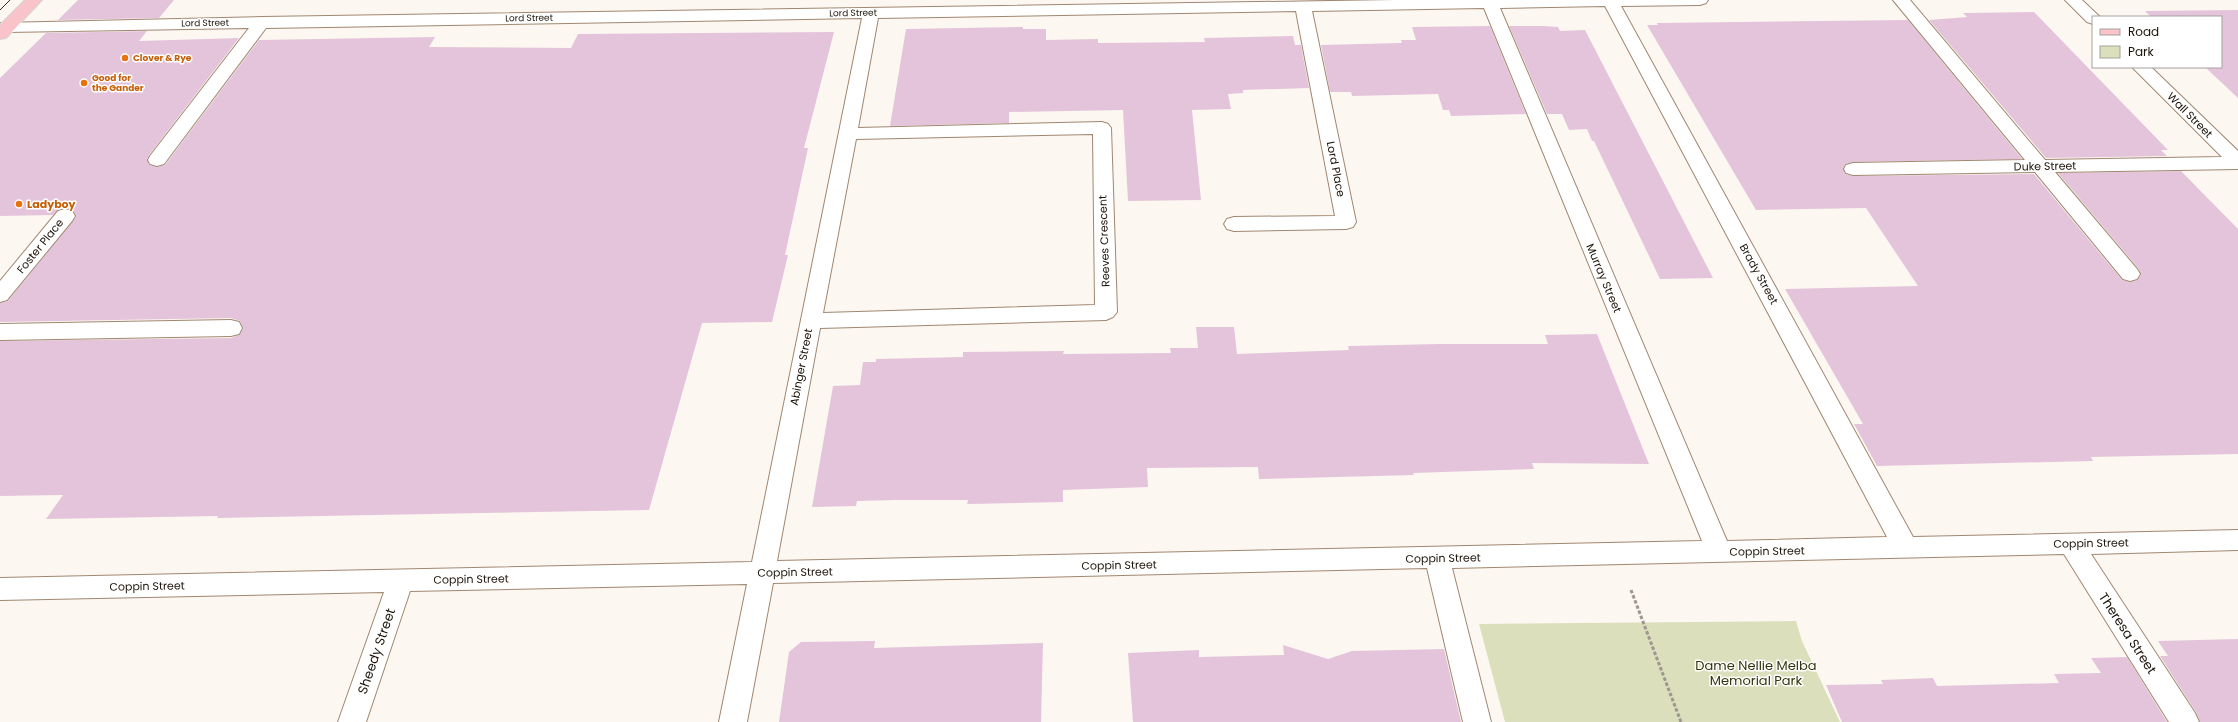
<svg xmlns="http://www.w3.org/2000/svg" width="2238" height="722" font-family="Poppins,sans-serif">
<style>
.green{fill:#dcdfbb}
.building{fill:#e4c4da}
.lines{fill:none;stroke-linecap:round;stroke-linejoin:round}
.minor-casing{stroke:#a08770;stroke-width:2}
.major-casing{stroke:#d6d5d3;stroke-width:2}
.path{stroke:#9e9690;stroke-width:3;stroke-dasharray:3.5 2;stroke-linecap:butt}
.minor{fill:#fff;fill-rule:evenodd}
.major{fill:#f8c4ca;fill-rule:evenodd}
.tram{stroke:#362d25;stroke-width:1}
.food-dot{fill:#e8710a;stroke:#fff;stroke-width:1.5}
.labels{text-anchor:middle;stroke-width:3;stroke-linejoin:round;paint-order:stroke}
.far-street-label{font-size:9px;fill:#1c130a;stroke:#fff}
.far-food-label{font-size:9px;font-weight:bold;fill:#c56008;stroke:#fff;text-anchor:start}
.street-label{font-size:11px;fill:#1c130a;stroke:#fff}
.food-label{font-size:11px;font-weight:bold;fill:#c56008;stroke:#fff;text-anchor:start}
.near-street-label{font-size:13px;fill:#1c130a;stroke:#fff}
.near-park-label{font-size:13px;fill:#34350c;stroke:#fff}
</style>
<rect width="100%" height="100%" fill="#fdf7f2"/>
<path class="green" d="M 1796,621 L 1802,641 L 1840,722 L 1505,722 L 1479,624 Z"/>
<g class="building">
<path d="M 78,0 L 174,0 L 159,18 L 58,20 Z"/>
<path d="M 2238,10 L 2238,98 L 2205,67 L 2221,67 L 2221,17 L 2151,17 L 2145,11 Z"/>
<path d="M 2034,12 L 2168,150 L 2161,150 L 2167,156 L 2046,158 L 1929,20 L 1967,17 L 1963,13 Z"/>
<path d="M 1908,20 L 2022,159 L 1853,162 L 1845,164 L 1843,168 L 1845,174 L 1853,176 L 2034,174 L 2122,280 L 2130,282 L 2137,280 L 2141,275 L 2138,268 L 2058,173 L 2181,171 L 2238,229 L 2238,454 L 2091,457 L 2093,461 L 1877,466 L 1854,424 L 1863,424 L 1785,289 L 1918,286 L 1866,208 L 1756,210 L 1647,25 L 1658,25 L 1657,23 Z"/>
<path d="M 1490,26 L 1526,114 L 1451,116 L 1449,110 L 1443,110 L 1438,94 L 1352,96 L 1351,92 L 1330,92 L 1321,45 L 1402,43 L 1401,40 L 1416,40 L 1412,27 Z"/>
<path d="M 1509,26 L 1543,26 L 1558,27 L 1560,31 L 1585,30 L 1713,278 L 1660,279 L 1594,141 L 1592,141 L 1587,129 L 1569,130 L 1562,114 L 1547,114 Z"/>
<path d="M 1023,27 L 1023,29 L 1046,29 L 1046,40 L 1098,39 L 1098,43 L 1205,42 L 1204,38 L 1293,36 L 1295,45 L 1301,45 L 1309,88 L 1243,90 L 1243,93 L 1228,94 L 1231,109 L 1192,110 L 1201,200 L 1128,201 L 1123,110 L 1009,112 L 1009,123 L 890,126 L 906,29 Z"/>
<path d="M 147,31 L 139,41 L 239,38 L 149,155 L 147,159 L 149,165 L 157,167 L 165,165 L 259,40 L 435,37 L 429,47 L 571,48 L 578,34 L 834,32 L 804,148 L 808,148 L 785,255 L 788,255 L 772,322 L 702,323 L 649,510 L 217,518 L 218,516 L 46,519 L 63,495 L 0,496 L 0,341 L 231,338 L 239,335 L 243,329 L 240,321 L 231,318 L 0,322 L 0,303 L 8,301 L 76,217 L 73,210 L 65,208 L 58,210 L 53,215 L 0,216 L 0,78 L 46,33 Z"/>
<path d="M 1196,327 L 1234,327 L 1237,354 L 1349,350 L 1348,346 L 1439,344 L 1548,344 L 1545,335 L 1597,334 L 1649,464 L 1532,463 L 1534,469 L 1413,473 L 1414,475 L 1259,479 L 1258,467 L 1147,468 L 1148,487 L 1063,490 L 1063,502 L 967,504 L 968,500 L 896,500 L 857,501 L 856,506 L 812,507 L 833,386 L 860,385 L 863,362 L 876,362 L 876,359 L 963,357 L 963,352 L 1064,351 L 1063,354 L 1171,353 L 1170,348 L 1198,348 Z"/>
<path d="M 2238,639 L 2238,722 L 2200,722 L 2196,712 L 2160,656 L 2168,656 L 2158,641 Z"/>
<path d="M 875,641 L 874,648 L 1043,643 L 1041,722 L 779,722 L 789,652 L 801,642 Z"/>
<path d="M 1283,645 L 1328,659 L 1352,651 L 1444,649 L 1461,722 L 1133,722 L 1128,653 L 1199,650 L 1199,657 L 1284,655 Z"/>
<path d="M 2127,657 L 2167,722 L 1842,722 L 1826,685 L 1883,684 L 1881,680 L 1933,678 L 1937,686 L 2059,683 L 2054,674 L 2101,673 L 2091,658 Z"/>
</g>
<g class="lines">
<defs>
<g id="minor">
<path d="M 1395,0 L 1708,0 L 1706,3 L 1700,5 L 1621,6 L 1913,537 L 2238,530 L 2238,550 L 2091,554 L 2195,713 L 2199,722 L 2169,722 L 2064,554 L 1452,568 L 1491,722 L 1463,722 L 1427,568 L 773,583 L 747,722 L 719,722 L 747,584 L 410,591 L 366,722 L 338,722 L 384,592 L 0,600 L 0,578 L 752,562 L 862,18 L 266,28 L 164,164 L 157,166 L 150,164 L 148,160 L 150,156 L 249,28 L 7,32 L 1,31 L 1,23 L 262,17 ZM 1605,6 L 1887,537 L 1727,541 L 1500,8 ZM 1484,8 L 1702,541 L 777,561 L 820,328 L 1106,320 L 1113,317 L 1117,312 L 1111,128 L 1108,124 L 1102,122 L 858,128 L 878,18 L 1296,11 L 1335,216 L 1234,217 L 1227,219 L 1224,224 L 1227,229 L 1234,231 L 1346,229 L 1353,227 L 1356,222 L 1312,11 ZM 1093,134 L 1095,305 L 823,313 L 856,139 Z"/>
<path d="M 1893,0 L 1910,0 L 2045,160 L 2222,157 L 2132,67 L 2151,67 L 2238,151 L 2238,169 L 2055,172 L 2137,269 L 2140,274 L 2137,279 L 2130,281 L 2123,279 L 2035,172 L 1853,175 L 1846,173 L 1844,169 L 1846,165 L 1853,163 L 2025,160 Z"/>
<path d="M 2065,0 L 2082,0 L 2100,17 L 2093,17 L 2093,24 L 2087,22 Z"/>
<path d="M 65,209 L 72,211 L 75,216 L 72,221 L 7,300 L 0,302 L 0,281 L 58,211 Z"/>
<path d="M 231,320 L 239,322 L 242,328 L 239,334 L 231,336 L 0,340 L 0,324 Z"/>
</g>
<path id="major" d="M 25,0 L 42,0 L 6,38 L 0,39 L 0,25 Z"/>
</defs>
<use href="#minor" class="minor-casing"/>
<use href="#major" class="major-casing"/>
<path class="path" d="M 1631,590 L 1681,722"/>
<use href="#minor" class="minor"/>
<use href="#major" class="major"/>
<path class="tram" d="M 0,10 L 10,0"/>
</g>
<g class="food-dot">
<circle cx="125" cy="58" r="4"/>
<circle cx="84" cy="83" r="4"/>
<circle cx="19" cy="204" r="4"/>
</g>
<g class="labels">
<g class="far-street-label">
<text transform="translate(853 13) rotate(-1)" y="3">Lord Street</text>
<text transform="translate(529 18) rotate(-1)" y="3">Lord Street</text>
<text transform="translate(205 23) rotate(-1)" y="3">Lord Street</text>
</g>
<g class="far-food-label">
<text x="133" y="61">Clover &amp; Rye</text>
<text x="92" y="81">Good for<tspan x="92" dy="10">the Gander</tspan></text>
</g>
<g class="street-label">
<text transform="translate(2190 115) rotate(45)" y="4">Wall Street</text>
<text transform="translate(2045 166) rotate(-1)" y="4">Duke Street</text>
<text transform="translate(1336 169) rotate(79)" y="4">Lord Place</text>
<text transform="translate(1104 241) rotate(-92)" y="4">Reeves Crescent</text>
<text transform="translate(40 246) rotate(-51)" y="4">Foster Place</text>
<text transform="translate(1759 274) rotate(61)" y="4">Brady Street</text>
<text transform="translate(1604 278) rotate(67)" y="4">Murray Street</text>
<text transform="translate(801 367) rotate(-79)" y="4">Abinger Street</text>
<text transform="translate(2091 543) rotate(-1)" y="4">Coppin Street</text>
<text transform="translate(1767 551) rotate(-1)" y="4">Coppin Street</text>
<text transform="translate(1443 558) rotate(-1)" y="4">Coppin Street</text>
<text transform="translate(1119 565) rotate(-1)" y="4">Coppin Street</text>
<text transform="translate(795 572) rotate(-1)" y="4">Coppin Street</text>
<text transform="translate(471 579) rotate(-1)" y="4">Coppin Street</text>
<text transform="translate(147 586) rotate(-1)" y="4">Coppin Street</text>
</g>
<g class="food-label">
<text x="27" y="208">Ladyboy</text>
</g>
<g class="near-street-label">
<text transform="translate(2128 633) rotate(57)" y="5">Theresa Street</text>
<text transform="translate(376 651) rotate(-71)" y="5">Sheedy Street</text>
</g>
<g class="near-park-label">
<text x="1756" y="670">Dame Nellie Melba<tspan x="1756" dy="15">Memorial Park</tspan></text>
</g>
</g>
<rect x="2092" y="16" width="130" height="52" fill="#ffffff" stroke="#a4a19d"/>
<rect x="2100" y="29" width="20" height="6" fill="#f8c4ca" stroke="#a4a19d"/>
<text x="2128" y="36" font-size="12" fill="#1c130a">Road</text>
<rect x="2100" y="46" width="20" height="12" fill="#dcdfbb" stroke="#a4a19d"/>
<text x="2128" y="56" font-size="12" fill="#1c130a">Park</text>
</svg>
